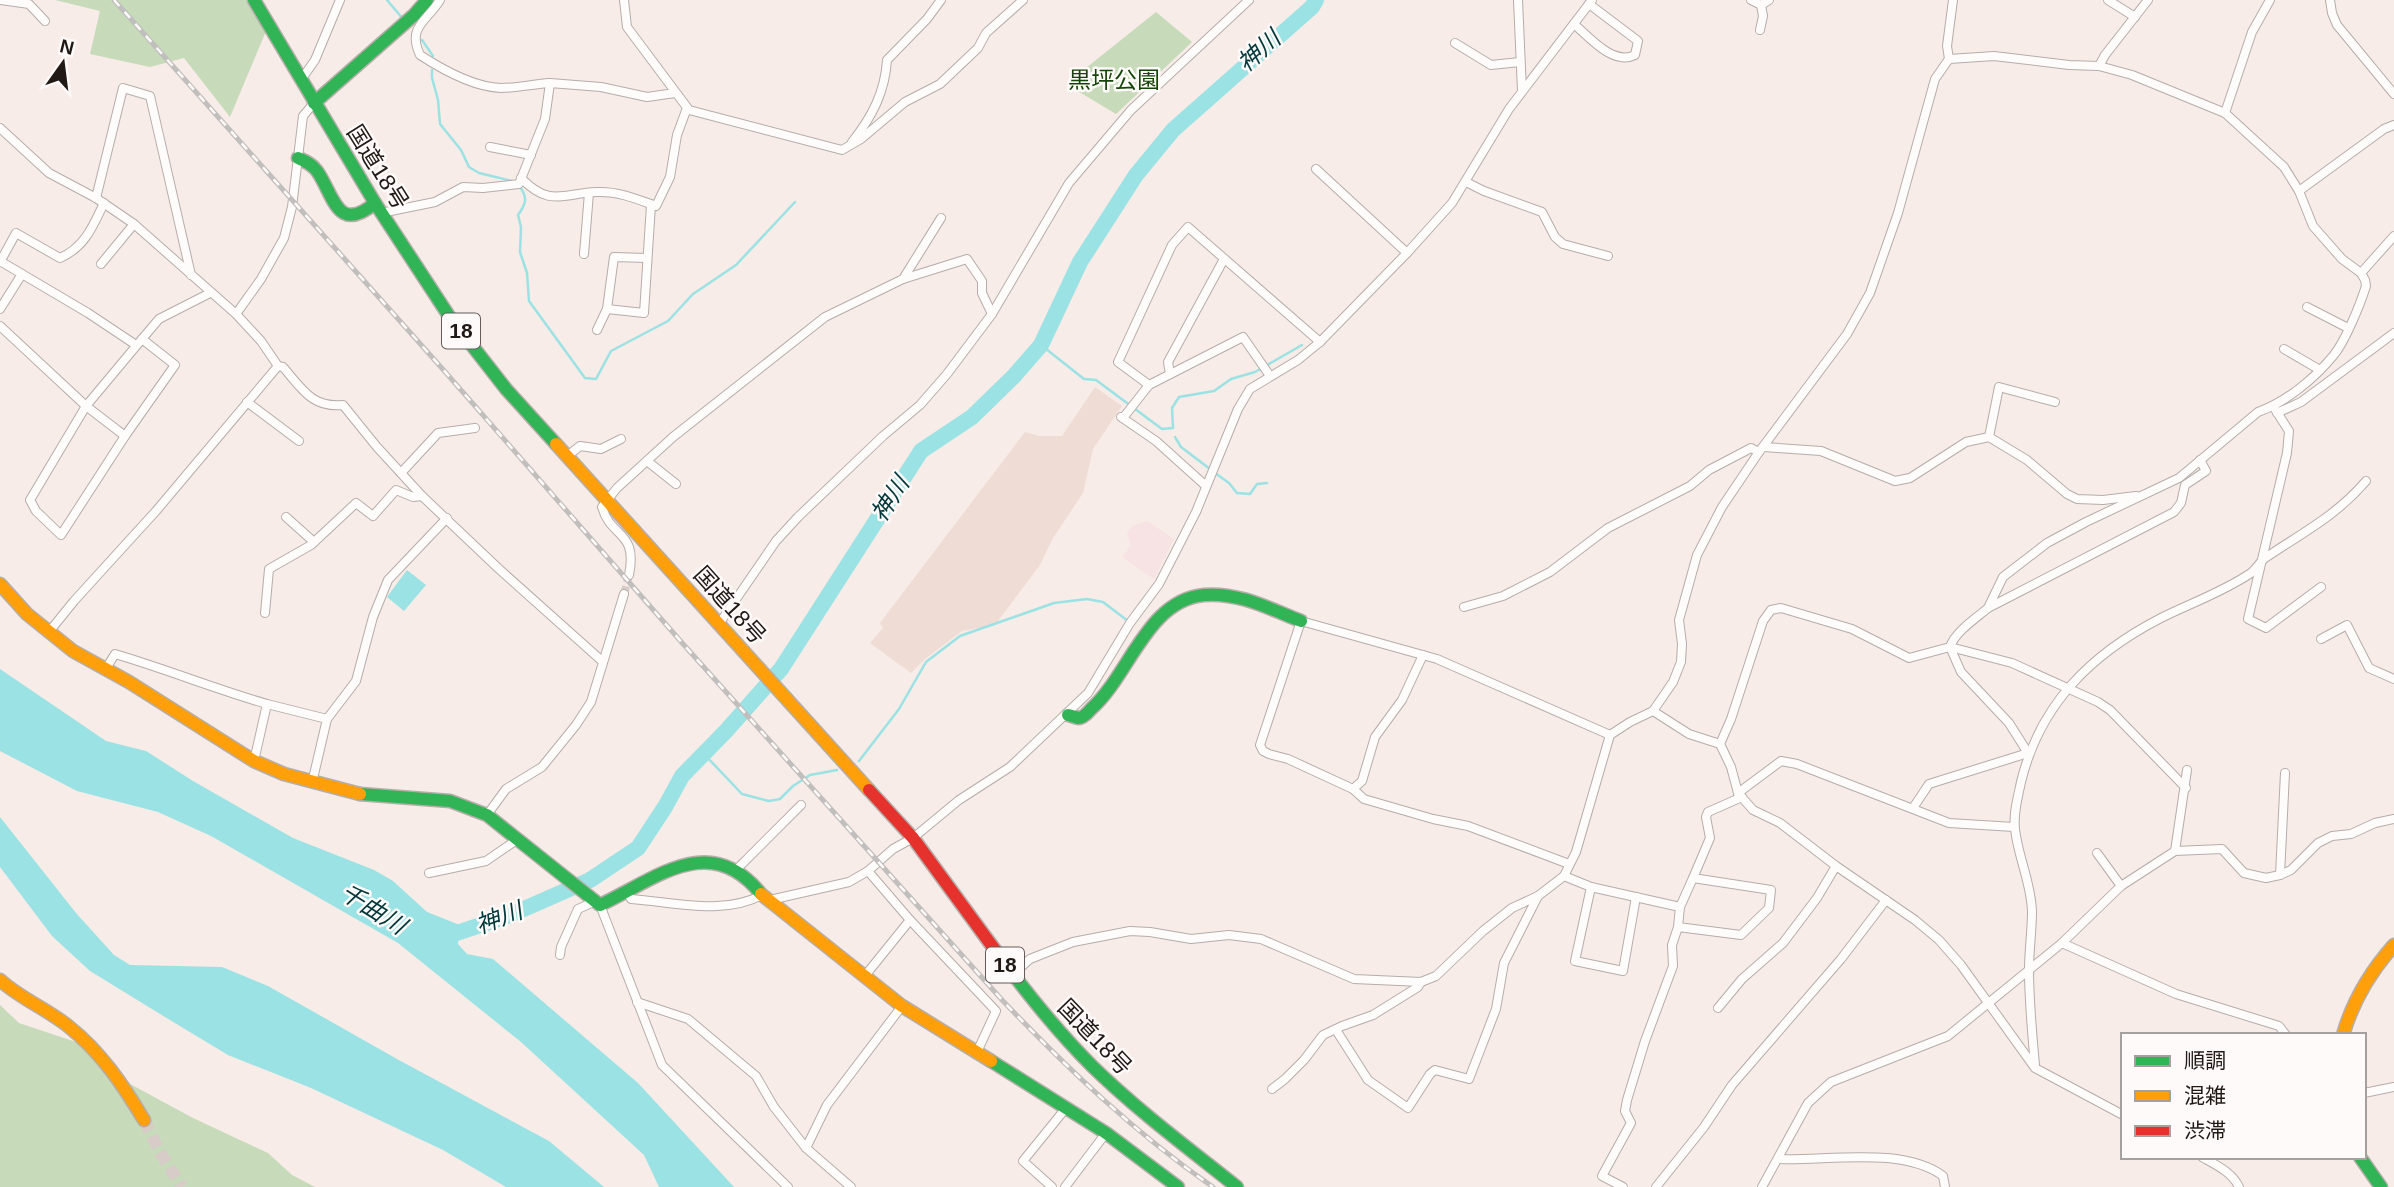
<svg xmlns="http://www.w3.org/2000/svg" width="2394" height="1187" font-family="Helvetica,'Noto Sans JP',sans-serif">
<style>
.industrial{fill:#eedcd5}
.medical{fill:#f7e3e4}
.green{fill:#c7daba}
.water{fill:#9be2e4}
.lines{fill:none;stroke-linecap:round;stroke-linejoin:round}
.stream{stroke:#9be2e4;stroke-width:2.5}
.river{stroke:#9be2e4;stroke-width:16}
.street-tunnel{stroke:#d7ccc8;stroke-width:8;stroke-dasharray:8 4;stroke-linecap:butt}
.secondary-tunnel{stroke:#d7ccc8;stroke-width:12;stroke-dasharray:12 6;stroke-linecap:butt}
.street-casing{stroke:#b5ada9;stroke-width:10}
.fast-casing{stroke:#b5ada9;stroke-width:15}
.slow-casing{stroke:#b5ada9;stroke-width:15}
.jam-casing{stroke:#b5ada9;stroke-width:15}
.street{stroke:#fefcfb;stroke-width:8}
.fast{stroke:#30b455;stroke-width:12}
.slow{stroke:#ff9f0a;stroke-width:12}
.jam{stroke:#e5322d;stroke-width:12}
.rail-casing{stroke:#c1bfbd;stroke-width:5}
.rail{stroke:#fefaf9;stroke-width:2.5;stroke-dasharray:8;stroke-linecap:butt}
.labels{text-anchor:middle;stroke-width:5;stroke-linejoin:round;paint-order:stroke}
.shield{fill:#fefaf9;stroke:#635c5a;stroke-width:2}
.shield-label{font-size:21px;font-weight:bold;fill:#201916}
.park-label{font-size:23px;fill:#144406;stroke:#fefaf9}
.street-label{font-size:23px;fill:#201916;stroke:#fefaf9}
.water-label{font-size:24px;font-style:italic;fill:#01383a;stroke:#fefaf9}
</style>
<rect width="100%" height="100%" fill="#f7ece7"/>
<path class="industrial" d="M 1095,387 L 1122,406 L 1093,449 L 1083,493 L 1053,538 L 1040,565 L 995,625 L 962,631 L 925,659 L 911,673 L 870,643 L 883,628 L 880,623 L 1025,432 L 1039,436 L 1062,436 Z"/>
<path class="medical" d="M 1147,521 L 1174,539 L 1154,579 L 1122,557 L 1131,546 L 1127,534 L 1132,526 Z"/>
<g class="green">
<path d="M 55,0 L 254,0 L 269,24 L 230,117 L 184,58 L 150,67 L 90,54 L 100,11 Z"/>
<path d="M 1156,12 L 1192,42 L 1116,114 L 1066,84 Z"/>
<path d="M 0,1005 L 19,1023 L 82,1044 L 104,1057 L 130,1084 L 193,1118 L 268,1153 L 292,1175 L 315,1187 L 0,1187 Z"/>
</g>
<g class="water">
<path d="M 407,570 L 426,585 L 404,611 L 387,597 Z"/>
<path d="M 0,669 L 106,741 L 146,751 L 193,781 L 293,838 L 374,870 L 393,881 L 427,912 L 460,925 L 458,944 L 467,954 L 493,959 L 638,1083 L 734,1187 L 659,1187 L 644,1155 L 521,1042 L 398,943 L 211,836 L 158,812 L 77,791 L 0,751 Z"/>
<path d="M 0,817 L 76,913 L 114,955 L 130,965 L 222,967 L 268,986 L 397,1059 L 549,1141 L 604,1187 L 506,1187 L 443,1150 L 311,1088 L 228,1055 L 165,1017 L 90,971 L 52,936 L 0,867 Z"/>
</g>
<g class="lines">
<g class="stream">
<path d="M 387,0 L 403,19"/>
<path d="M 422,40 L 433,56"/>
<path d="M 432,70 L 432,78 L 438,100 L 440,124 L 461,150 L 469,167 L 479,173 L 512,181"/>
<path d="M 520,187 C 528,198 526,204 518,215 L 521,227 L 520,252 L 527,273 L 529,301 L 585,378 L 596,379 L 611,351 L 668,321 L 693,294 L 736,265 L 795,202"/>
<path d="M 1041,345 L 1084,379 L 1096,380 L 1162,429 L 1173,428 L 1172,408 L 1179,397 L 1214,391 L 1231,379 L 1255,372 L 1302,345"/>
<path d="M 1175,437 L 1181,447 L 1210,469"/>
<path d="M 1215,473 L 1229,483 L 1237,493 L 1250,494 L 1257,484 L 1267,483"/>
<path d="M 704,754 L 742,794 L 769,801 L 780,799 L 793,786 L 810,775 L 837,770"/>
<path d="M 859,761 L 899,709 L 926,662 L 960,636 L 1054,603 L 1087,599 L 1103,602 L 1128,621"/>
</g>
<path class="river" d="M 439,939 L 510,915 L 590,880 L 638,848 L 665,807 L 682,776 L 726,731 L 781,669 L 921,451 L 972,417 L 1014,376 L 1041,345 L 1080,262 L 1136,175 L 1173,130 L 1312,7 L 1316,0"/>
<path class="street-tunnel" d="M 624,594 L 629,575"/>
<path class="secondary-tunnel" d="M 144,1120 L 161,1154 L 182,1187"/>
<defs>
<g id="street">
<path d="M 1,0 L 29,4 L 45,21"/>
<path d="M 440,0 C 426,22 407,27 420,55 C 443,70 473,87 501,88 C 517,88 534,84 550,83"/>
<path d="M 624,0 L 627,27 L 689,110 L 842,150 L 861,139 L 905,102 L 940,84 L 978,48 L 986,33 L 1023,0"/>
<path d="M 1518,0 L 1522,91"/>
<path d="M 1751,0 L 1761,5 L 1769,0"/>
<path d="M 2108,0 L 2135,17"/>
<path d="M 2330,0 L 2332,13 L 2337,25 L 2394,94"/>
<path d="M 1574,24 C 1589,37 1613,66 1635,55 L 1638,41 L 1589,4"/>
<path d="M 1760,30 L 1763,16 L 1761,5"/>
<path d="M 1455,43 L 1491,65 L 1520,62"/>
<path d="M 1949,59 L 1947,46 L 1953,0"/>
<path d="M 2099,66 L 2105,55 L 2148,0"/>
<path d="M 301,80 L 315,60 L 340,0"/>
<path d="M 2225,113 L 2252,32 L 2270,0"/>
<path d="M 0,128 L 49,173 L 96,198 L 134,224 L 236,314 L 261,341 L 278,366 L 283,367 C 302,389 312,408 343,405 L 377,447 L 422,496 L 499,569 L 602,661"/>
<path d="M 852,142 C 872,117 885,92 887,60 L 927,19 L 941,0"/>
<path d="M 490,147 L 531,155"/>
<path d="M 1316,169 L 1407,253"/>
<path d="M 521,178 C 550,208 563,193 597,192 C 618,191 637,199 656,206 L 670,177 L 677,135 L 687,108"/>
<path d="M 1466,182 L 1484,191 L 1542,212 L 1555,237 L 1563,244 L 1608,256"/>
<path d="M 2299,191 L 2384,129 L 2394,125"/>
<path d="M 96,198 L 123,88 L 150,96 L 191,275"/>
<path d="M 381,213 L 435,202 L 463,187 L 483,188 L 519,184 L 545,119 L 550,83 L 601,87 L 647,97 L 675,93"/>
<path d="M 584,254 L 589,193"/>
<path d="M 0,261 L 88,313 L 136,345"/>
<path d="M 0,262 L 16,233 L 60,258 C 85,247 93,226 104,203"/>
<path d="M 101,264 L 134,224"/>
<path d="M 2361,273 L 2394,236"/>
<path d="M 903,279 L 967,259 L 982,281 L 982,293 L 992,314"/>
<path d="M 2307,307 L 2348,328"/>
<path d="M 0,309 L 22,274"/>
<path d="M 607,309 L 644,313 L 651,205"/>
<path d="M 236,314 L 261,279 L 284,238 L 292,207 L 303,116 L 314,103"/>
<path d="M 0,326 L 86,406 L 125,436"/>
<path d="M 597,330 L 607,309 L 614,257 L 647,258"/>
<path d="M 142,339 L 175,365 L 125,436 L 61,535 L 36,511 L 30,500 L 86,406 Z"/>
<path d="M 142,339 L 159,319 L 210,293"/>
<path d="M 2284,349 L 2320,370"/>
<path d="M 1170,374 L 1168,362 L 1224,259"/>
<path d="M 1149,385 L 1118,362 L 1172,245 L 1188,227 L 1320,342"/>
<path d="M 247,402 L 299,441"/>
<path d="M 2273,406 L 2289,431 L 2287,453 L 2248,619 L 2266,628 L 2321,587"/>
<path d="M 2277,413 L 2301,402 L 2394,333"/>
<path d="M 1121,417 L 1156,441 L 1206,486"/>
<path d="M 1123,418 L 1149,385 L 1243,337 L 1270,376"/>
<path d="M 1989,437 L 1999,387 L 2055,402"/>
<path d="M 1764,447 L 1821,451 L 1895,481 L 1910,478 L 1966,442 L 1989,437 L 2027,460 L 2067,494 L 2077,499 L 2103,500 L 2136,496"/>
<path d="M 566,457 L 580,446 L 601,449 L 621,439"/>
<path d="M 647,461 L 676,484"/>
<path d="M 401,473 L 438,433 L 475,428"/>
<path d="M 286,517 L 314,542"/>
<path d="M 629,575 C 638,530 611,539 602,507 L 617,488 L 673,437 L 825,317 L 903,279 L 941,218"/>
<path d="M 1464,607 L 1503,596 L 1550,572 L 1608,528 L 1690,486 L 1709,470 L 1751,448 L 1759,452"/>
<path d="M 265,613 L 269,569 L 311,545 L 356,503 L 373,516 L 396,490 L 413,497 L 422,496"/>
<path d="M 719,624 L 776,541 L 798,517 L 883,436 L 920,405 L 947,374 L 992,314 L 1069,183 L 1131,110 L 1249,0"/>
<path d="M 49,632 L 74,601 L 156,511 L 278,366"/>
<path d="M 2321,639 L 2347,625 L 2369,668 L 2394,679"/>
<path d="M 1950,647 C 1955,632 1975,619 1988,608 L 2174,512 L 2181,503 L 2185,485 L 2206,471 L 2200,460"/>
<path d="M 1950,647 L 1961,672 L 2009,723 L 2028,753"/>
<path d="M 1423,655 L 1402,700 L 1375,737 L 1362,781 L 1353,789 L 1364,799 L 1433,819 L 1468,826 L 1569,864"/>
<path d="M 105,670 L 115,654 C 166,669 215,689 267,704 L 254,761"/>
<path d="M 267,704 L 327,719 L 312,783"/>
<path d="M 1653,711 L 1689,734 L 1720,744"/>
<path d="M 327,719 L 356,681 L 373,617 L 388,580 L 447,518"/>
<path d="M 1353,789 L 1288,759 L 1269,754 L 1263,751 L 1260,745 L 1301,621 L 1437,659 L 1610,735"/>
<path d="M 1738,793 L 1781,761 L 1797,764 L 1949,823 L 2014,827"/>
<path d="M 1913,808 L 1929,784 L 2028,753"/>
<path d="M 487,815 L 506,789 L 542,767 L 576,725 L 591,702 L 624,594"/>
<path d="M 2175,851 L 2187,770"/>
<path d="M 2097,853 L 2121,886"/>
<path d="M 735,871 L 801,805"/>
<path d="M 868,871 L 910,920 L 996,1011 L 977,1052"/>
<path d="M 429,873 L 486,861 L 518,839"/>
<path d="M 2280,875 L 2285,773"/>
<path d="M 1564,876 L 1591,887 L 1680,907"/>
<path d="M 1693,878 L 1710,838 L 1706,817 L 1708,812 L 1742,797"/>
<path d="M 1591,887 L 1575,961 L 1623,971 L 1636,897"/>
<path d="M 628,893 L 631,899 C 674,902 723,916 762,895"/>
<path d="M 770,900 L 849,882 L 868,871 L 893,849 L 913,838 L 959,800 L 1010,767 L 1088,693 L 1130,623 L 1159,584 L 1196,512 L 1238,409 L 1250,389 L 1298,360 L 1320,342 L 1407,253 L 1452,203 L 1509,109 L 1592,0"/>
<path d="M 600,905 L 662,1065 L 788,1187"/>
<path d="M 2062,943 L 2176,994 L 2279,1026 L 2286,1035"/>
<path d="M 560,955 L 561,947 L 578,909 L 596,901"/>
<path d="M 1012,975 L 1030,959 L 1073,942 L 1130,931 L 1150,932 L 1191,939 L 1229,935 L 1261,939 L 1354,979 L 1421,982 L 1436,976 L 1483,931 L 1512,908 L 1538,896 L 1564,876 L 1576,852 L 1610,735 L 1630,722 L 1653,711 L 1673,682 L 1681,662 L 1682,644 L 1679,620 L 1697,555 L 1722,507 L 1759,452 L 1847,334 L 1870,293 L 1898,213 L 1935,79 L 1949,59 L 1994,56 L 2069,65 L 2099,66 L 2132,75 L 2225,113 L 2284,167 L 2299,191 L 2313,226 L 2342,259 L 2361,273 L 2365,280 L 2366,286 C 2360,305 2345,342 2333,356 C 2314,379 2286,402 2258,412 L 2179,478 L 2086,522 L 2047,543 L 2003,577 L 1988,608"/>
<path d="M 864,977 L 910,920"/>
<path d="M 637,1002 L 688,1019 L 756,1076 L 774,1107 L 806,1148 L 851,1187"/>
<path d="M 1718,1008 L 1742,979 L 1783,943 L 1817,898 L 1836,866"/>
<path d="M 1336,1030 L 1368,1080 L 1408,1108 L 1430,1074 L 1435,1070 L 1469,1079 L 1496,1009 L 1504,963 L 1538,896"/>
<path d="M 2035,1065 C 2032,1033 2029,1001 2029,970 C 2029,950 2032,931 2032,911 C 2031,882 2018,857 2015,829 C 2013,813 2018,797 2021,782 C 2040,704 2091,654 2161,618 C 2191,603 2223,592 2251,573 C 2256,569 2260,562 2265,558 C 2302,533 2336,516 2366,481"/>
<path d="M 1272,1089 L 1285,1079 L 1304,1060 L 1323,1035 L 1342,1026 L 1373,1015 L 1418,987 L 1421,982"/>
<path d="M 2364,1093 L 2394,1087"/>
<path d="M 2123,1115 L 2035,1068 L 1961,965 L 1939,940 L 1915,920 L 1836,866 L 1780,823 L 1753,810 L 1738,793 L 1731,767 L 1720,744 L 1731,719 L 1763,621 L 1771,610 L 1781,608 L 1852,629 L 1909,658 L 1950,647 L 2012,663 L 2098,702 L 2110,710 L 2186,788"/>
<path d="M 806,1148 L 827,1105 L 902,1006"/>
<path d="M 2202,1157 C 2216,1165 2232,1172 2239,1187"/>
<path d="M 1778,1159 C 1828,1161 1902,1146 1943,1176 L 1945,1187"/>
<path d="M 1052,1187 L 1023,1161 L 1066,1108"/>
<path d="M 1065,1187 L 1106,1133"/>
<path d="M 1623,1187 L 1602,1176 L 1631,1123 L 1625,1111 L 1627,1100 L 1645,1041 L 1673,966 L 1672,945 L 1678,927 L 1680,907 L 1693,878 L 1771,890 L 1769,908 L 1741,935 L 1678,927"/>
<path d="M 1656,1187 L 1704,1127 L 1732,1085 L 1841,959 L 1886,900"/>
<path d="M 1762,1187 L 1808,1103 L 1831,1082 L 1948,1036 L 2062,943 L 2121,886 L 2175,851 L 2222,849 L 2244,873 L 2266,878 L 2280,875 L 2291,870 L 2318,843 L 2332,836 L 2351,834 L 2375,823 L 2394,819"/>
</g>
<g id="fast">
<path d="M 254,0 L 375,203 L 449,316 L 506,389 L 556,444"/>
<path d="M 314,103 L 414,15 L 427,0"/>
<path d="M 298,158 C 305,161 312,164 317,171 C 334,195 337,235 375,203"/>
<path d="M 1068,715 C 1069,715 1078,718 1078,718 C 1084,718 1088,712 1091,709 C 1129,676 1147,600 1204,595 C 1239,592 1270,609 1301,621"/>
<path d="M 360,794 L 450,801 L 487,815 L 600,905 C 656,879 710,830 761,894"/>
<path d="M 995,950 C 1025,991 1056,1030 1092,1066 C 1137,1110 1188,1148 1237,1187"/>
<path d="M 991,1061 L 1106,1133 L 1178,1187"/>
<path d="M 2360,1157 L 2381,1187"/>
</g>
<g id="slow">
<path d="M 556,444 L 869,790"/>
<path d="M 0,584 L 27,614 L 73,651 L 129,682 L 254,761 L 284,774 L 360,794"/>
<path d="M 761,894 L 902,1006 L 991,1061"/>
<path d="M 0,980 C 21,999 47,1009 68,1026 C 101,1052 123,1085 144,1120"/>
<path d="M 2343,1035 C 2353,1000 2370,972 2394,945"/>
</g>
<path id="jam" d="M 869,790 L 913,838 L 995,950"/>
</defs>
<use href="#street" class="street-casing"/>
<use href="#fast" class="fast-casing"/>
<use href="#slow" class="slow-casing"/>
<use href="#jam" class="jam-casing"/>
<use href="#street" class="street"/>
<use href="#fast" class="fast"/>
<use href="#slow" class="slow"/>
<use href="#jam" class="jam"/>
<defs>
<path id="rail" d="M 114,0 L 440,366 L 684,645 L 1003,1001 C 1068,1069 1135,1133 1213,1187"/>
</defs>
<use href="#rail" class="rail-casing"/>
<use href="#rail" class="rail"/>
</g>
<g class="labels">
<g class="shield">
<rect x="442" y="313.5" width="38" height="35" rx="5"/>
<rect x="986" y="947.5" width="38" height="35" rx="5"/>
</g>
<g class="shield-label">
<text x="461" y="338">18</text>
<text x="1005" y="972">18</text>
</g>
<g class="park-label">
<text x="1114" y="88">黒坪公園</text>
</g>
<g class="street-label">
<text transform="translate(378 167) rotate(58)" y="8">国道18号</text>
<text transform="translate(730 605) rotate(48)" y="8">国道18号</text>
<text transform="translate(1095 1037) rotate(46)" y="8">国道18号</text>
</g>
<g class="water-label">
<text transform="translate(1259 51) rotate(-42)" y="8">神川</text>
<text transform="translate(890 499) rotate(-57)" y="8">神川</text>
<text transform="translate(373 909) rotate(32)" y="8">千曲川</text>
<text transform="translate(499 918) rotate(-21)" y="8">神川</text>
</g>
</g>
<rect x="2121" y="1033" width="245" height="126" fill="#fefaf9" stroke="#a5a09e" stroke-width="2"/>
<rect x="2135" y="1056" width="35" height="10" fill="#30b455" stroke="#a5a09e" stroke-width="2"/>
<text x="2184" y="1068" font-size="21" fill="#201916">順調</text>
<rect x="2135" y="1091" width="35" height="10" fill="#ff9f0a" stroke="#a5a09e" stroke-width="2"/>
<text x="2184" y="1103" font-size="21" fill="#201916">混雑</text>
<rect x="2135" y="1126" width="35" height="10" fill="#e5322d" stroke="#a5a09e" stroke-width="2"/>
<text x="2184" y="1138" font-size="21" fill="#201916">渋滞</text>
<g transform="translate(63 63) rotate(14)" stroke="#fefaf9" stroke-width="5" paint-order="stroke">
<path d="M0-5L12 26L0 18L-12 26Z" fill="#201916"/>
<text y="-10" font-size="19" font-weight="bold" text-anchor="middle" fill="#201916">N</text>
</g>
</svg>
